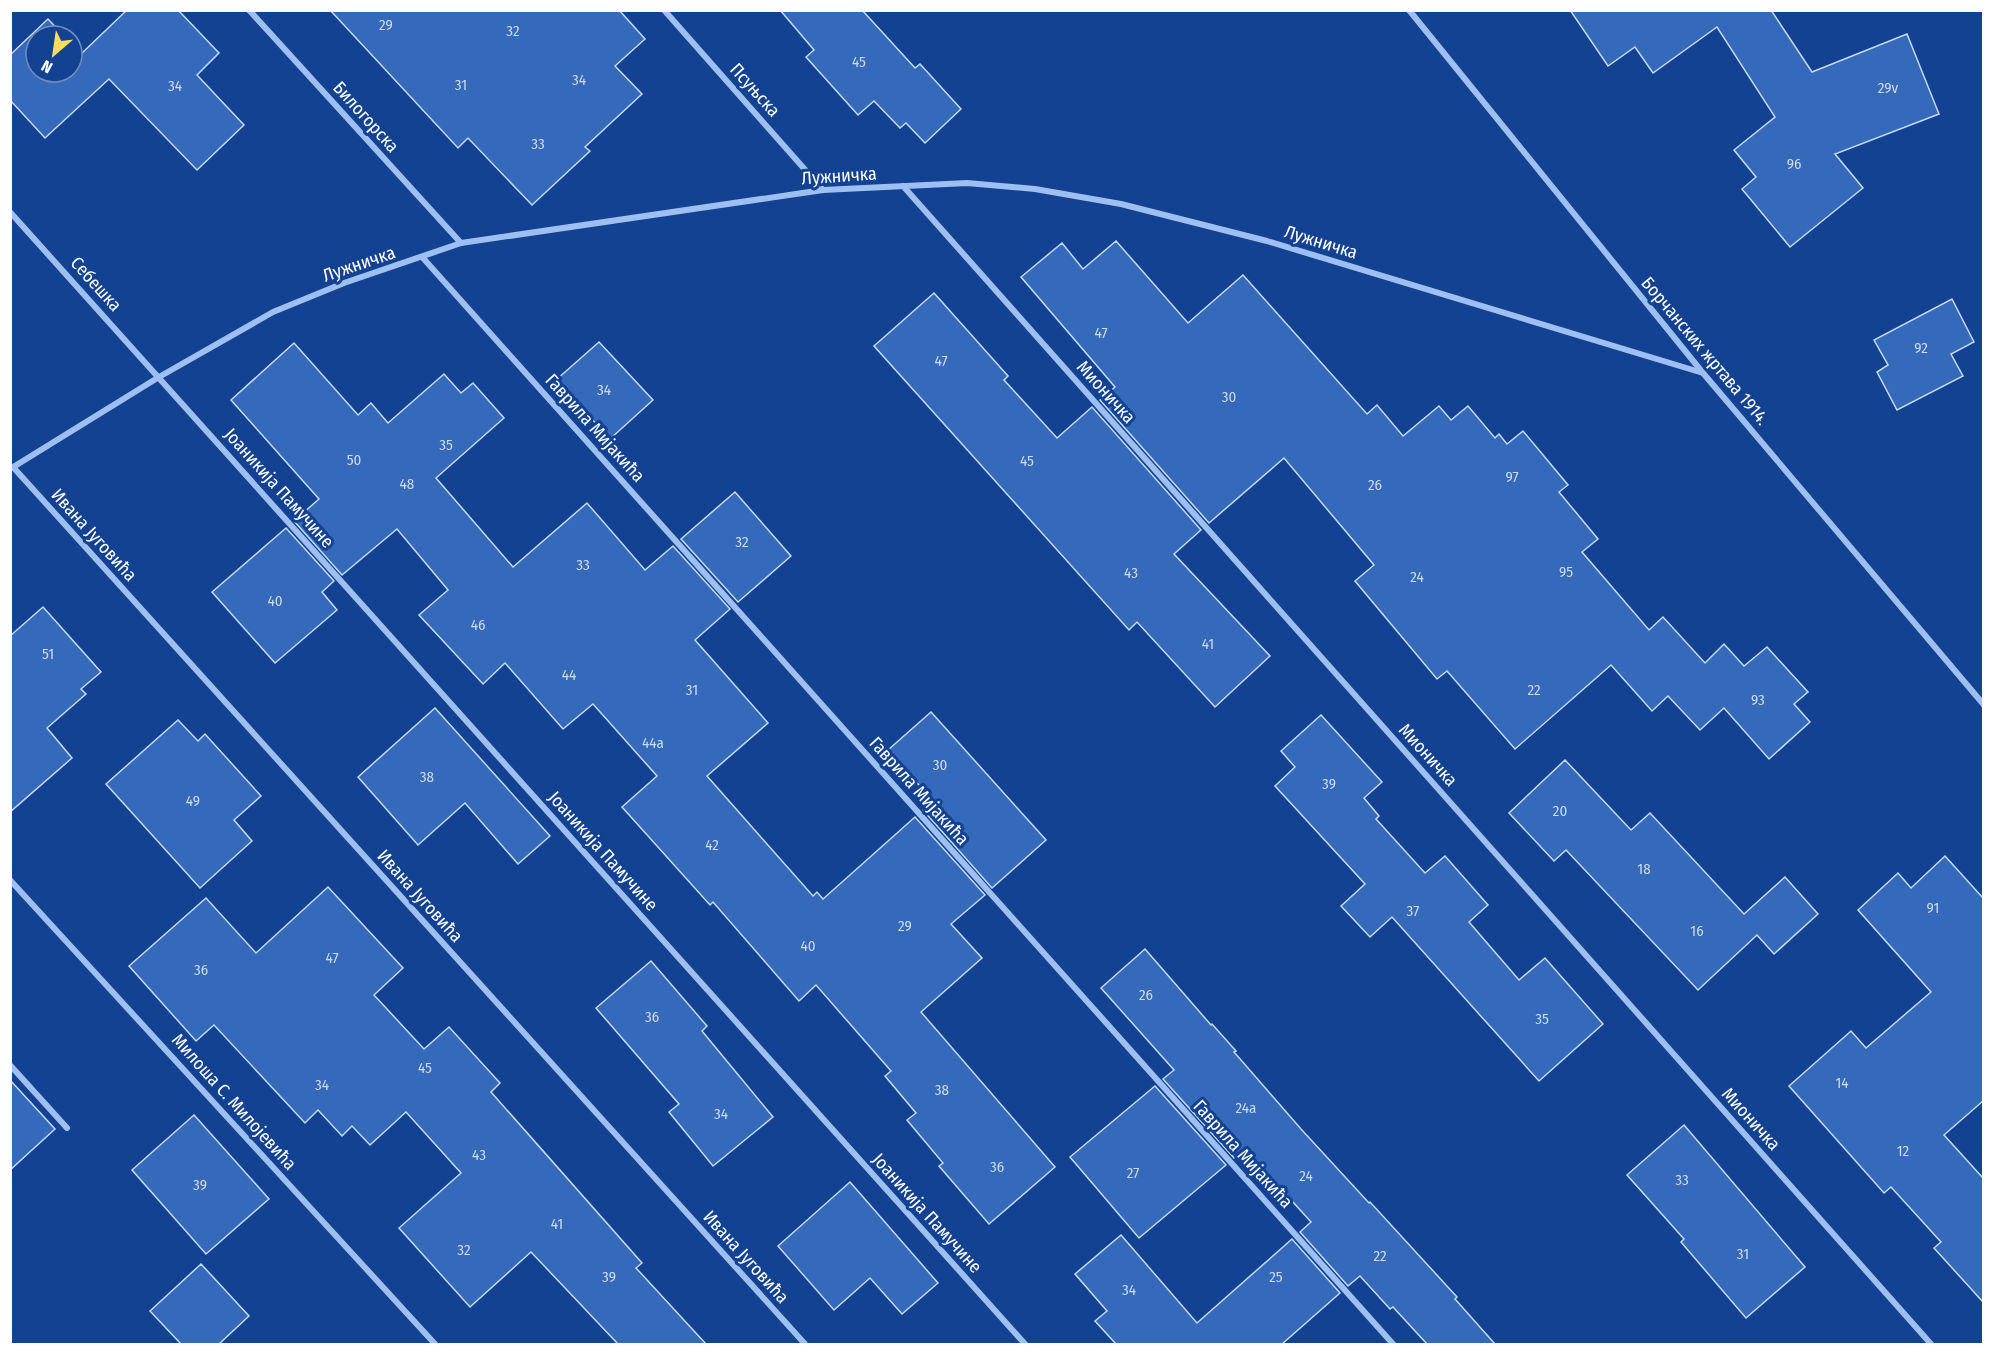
<svg xmlns="http://www.w3.org/2000/svg" width="1994" height="1355" font-family="'Fira Sans Condensed',sans-serif">
<style>
.building{fill:#3569b9;stroke:#c5dbfd;stroke-width:1.5}
.lines{fill:none;stroke-linecap:round;stroke-linejoin:round}
.street{stroke:#9ebff2;stroke-width:6}
.labels{text-anchor:middle;stroke-width:6;stroke-linejoin:round;paint-order:stroke}
.number-label{font-size:15px;fill:#ccdaee}
.street-label{font-size:18px;fill:#fff;stroke:#124291}
</style>
<rect width="100%" height="100%" fill="#124291"/>
<g class="building">
<path d="M 127,10 L 178,10 L 219,53 L 197,75 L 244,125 L 197,170 L 109,79 L 45,138 L 10,100 L 10,55 L 48,19 L 64,36 L 36,36 L 36,72 L 72,72 L 72,44 L 81,54 Z"/>
<path d="M 330,10 L 619,10 L 645,39 L 615,66 L 642,94 L 585,147 L 590,151 L 532,205 L 468,138 L 458,148 Z"/>
<path d="M 780,10 L 862,10 L 915,68 L 920,64 L 961,109 L 925,143 L 906,123 L 900,128 L 874,101 L 858,115 L 806,57 L 814,50 Z"/>
<path d="M 1570,10 L 1771,10 L 1812,72 L 1907,34 L 1939,114 L 1835,154 L 1863,188 L 1790,247 L 1742,189 L 1756,177 L 1734,150 L 1775,117 L 1717,27 L 1653,73 L 1635,47 L 1608,66 Z"/>
<path d="M 1116,241 L 1188,323 L 1243,275 L 1367,414 L 1377,405 L 1403,436 L 1439,406 L 1451,420 L 1468,406 L 1495,438 L 1499,434 L 1507,444 L 1523,431 L 1568,485 L 1559,492 L 1598,539 L 1582,552 L 1649,630 L 1663,617 L 1705,663 L 1724,644 L 1744,666 L 1767,647 L 1808,692 L 1794,704 L 1810,722 L 1769,759 L 1724,708 L 1700,730 L 1668,696 L 1652,711 L 1611,665 L 1515,749 L 1447,671 L 1437,679 L 1355,581 L 1374,565 L 1284,458 L 1209,523 L 1100,400 L 1115,387 L 1021,277 L 1062,243 L 1083,269 Z"/>
<path d="M 934,293 L 1008,376 L 1004,380 L 1057,438 L 1092,407 L 1201,530 L 1174,554 L 1270,656 L 1215,707 L 1137,622 L 1129,630 L 874,346 Z"/>
<path d="M 1952,299 L 1974,342 L 1951,354 L 1963,376 L 1897,410 L 1877,372 L 1888,365 L 1874,340 Z"/>
<path d="M 599,342 L 653,400 L 610,439 L 556,380 Z"/>
<path d="M 294,343 L 358,415 L 371,403 L 388,423 L 444,374 L 461,393 L 473,383 L 504,418 L 436,478 L 513,567 L 587,503 L 645,570 L 673,546 L 730,609 L 695,640 L 768,723 L 707,776 L 813,896 L 817,892 L 823,899 L 915,817 L 985,895 L 951,924 L 982,958 L 921,1012 L 1055,1167 L 989,1224 L 939,1166 L 943,1163 L 907,1120 L 916,1113 L 885,1076 L 891,1071 L 816,985 L 799,1001 L 713,902 L 710,905 L 622,807 L 657,776 L 593,704 L 563,729 L 505,663 L 483,684 L 419,615 L 448,590 L 397,529 L 342,575 L 294,521 L 319,499 L 231,400 Z"/>
<path d="M 735,492 L 791,556 L 738,602 L 681,539 Z"/>
<path d="M 286,528 L 334,581 L 322,592 L 337,610 L 275,663 L 212,592 Z"/>
<path d="M 43,607 L 101,672 L 81,689 L 86,694 L 47,728 L 72,758 L 10,812 L 10,636 Z"/>
<path d="M 435,708 L 550,836 L 518,864 L 465,803 L 418,845 L 358,777 Z"/>
<path d="M 931,712 L 1046,840 L 992,888 L 923,810 L 933,801 L 888,750 Z"/>
<path d="M 1321,715 L 1382,782 L 1364,798 L 1379,816 L 1376,819 L 1425,873 L 1445,856 L 1488,905 L 1469,922 L 1519,980 L 1545,958 L 1603,1024 L 1539,1081 L 1392,917 L 1370,937 L 1341,906 L 1365,884 L 1275,786 L 1295,767 L 1281,751 Z"/>
<path d="M 178,720 L 198,741 L 205,734 L 261,796 L 234,820 L 252,841 L 200,888 L 106,784 Z"/>
<path d="M 1565,760 L 1631,830 L 1650,813 L 1744,914 L 1785,877 L 1818,914 L 1774,954 L 1757,935 L 1698,990 L 1566,850 L 1554,861 L 1509,813 Z"/>
<path d="M 1945,856 L 1983,898 L 1983,1101 L 1944,1135 L 1983,1178 L 1983,1302 L 1934,1248 L 1941,1242 L 1891,1187 L 1884,1193 L 1789,1086 L 1851,1031 L 1866,1048 L 1931,992 L 1858,910 L 1898,873 L 1911,888 Z"/>
<path d="M 328,887 L 403,968 L 374,995 L 424,1049 L 449,1027 L 500,1083 L 491,1092 L 642,1263 L 636,1268 L 706,1344 L 618,1344 L 531,1252 L 470,1307 L 399,1228 L 461,1173 L 406,1112 L 370,1145 L 352,1126 L 342,1136 L 318,1110 L 305,1123 L 214,1025 L 196,1041 L 129,966 L 206,898 L 256,953 Z"/>
<path d="M 1145,949 L 1211,1025 L 1212,1024 L 1236,1051 L 1234,1052 L 1301,1129 L 1369,1203 L 1370,1202 L 1457,1297 L 1455,1299 L 1495,1344 L 1427,1344 L 1393,1307 L 1390,1309 L 1360,1276 L 1348,1286 L 1300,1232 L 1311,1222 L 1245,1149 L 1234,1158 L 1163,1079 L 1174,1070 L 1101,988 Z"/>
<path d="M 651,961 L 707,1026 L 702,1031 L 773,1117 L 713,1166 L 669,1112 L 679,1104 L 596,1008 Z"/>
<path d="M 10,1080 L 55,1129 L 10,1170 Z"/>
<path d="M 1155,1086 L 1226,1165 L 1139,1238 L 1070,1157 Z"/>
<path d="M 194,1115 L 269,1199 L 206,1254 L 132,1170 Z"/>
<path d="M 1684,1125 L 1805,1267 L 1746,1318 L 1681,1242 L 1684,1239 L 1627,1175 Z"/>
<path d="M 850,1182 L 938,1283 L 902,1314 L 870,1278 L 834,1310 L 778,1246 Z"/>
<path d="M 1121,1235 L 1197,1323 L 1292,1239 L 1340,1293 L 1282,1344 L 1116,1344 L 1095,1321 L 1107,1311 L 1075,1274 Z"/>
<path d="M 201,1264 L 249,1316 L 219,1344 L 181,1344 L 150,1311 Z"/>
</g>
<g class="lines">
<g class="street">
<path d="M 249,10 L 461,243"/>
<path d="M 664,10 L 823,190"/>
<path d="M 1409,10 L 1703,373 L 1984,705"/>
<path d="M 903,186 L 1931,1344"/>
<path d="M 10,212 L 1025,1344"/>
<path d="M 423,258 L 1393,1344"/>
<path d="M 13,467 L 805,1344"/>
<path d="M 10,469 L 159,377 L 273,312 L 344,283 L 461,243 L 823,190 L 967,183 L 1035,189 L 1121,204 L 1267,241 L 1703,373"/>
<path d="M 10,880 L 435,1344"/>
<path d="M 10,1065 L 67,1128"/>
</g>
</g>
<g class="labels">
<g class="number-label">
<text x="386" y="30">29</text>
<text x="513" y="36">32</text>
<text x="859" y="67">45</text>
<text x="579" y="85">34</text>
<text x="461" y="90">31</text>
<text x="175" y="91">34</text>
<text x="1888" y="93">29v</text>
<text x="538" y="149">33</text>
<text x="1794" y="169">96</text>
<text x="1101" y="338">47</text>
<text x="1921" y="353">92</text>
<text x="941" y="366">47</text>
<text x="604" y="395">34</text>
<text x="1229" y="402">30</text>
<text x="446" y="450">35</text>
<text x="354" y="465">50</text>
<text x="1027" y="466">45</text>
<text x="1512" y="482">97</text>
<text x="407" y="489">48</text>
<text x="1375" y="490">26</text>
<text x="742" y="547">32</text>
<text x="583" y="570">33</text>
<text x="1566" y="577">95</text>
<text x="1131" y="578">43</text>
<text x="1417" y="582">24</text>
<text x="275" y="606">40</text>
<text x="478" y="630">46</text>
<text x="1208" y="649">41</text>
<text x="48" y="659">51</text>
<text x="569" y="680">44</text>
<text x="692" y="695">31</text>
<text x="1534" y="695">22</text>
<text x="1758" y="705">93</text>
<text x="653" y="748">44a</text>
<text x="940" y="770">30</text>
<text x="427" y="782">38</text>
<text x="1329" y="789">39</text>
<text x="193" y="806">49</text>
<text x="1560" y="816">20</text>
<text x="712" y="850">42</text>
<text x="1644" y="874">18</text>
<text x="1933" y="913">91</text>
<text x="1413" y="916">37</text>
<text x="905" y="931">29</text>
<text x="1697" y="936">16</text>
<text x="808" y="951">40</text>
<text x="332" y="963">47</text>
<text x="201" y="975">36</text>
<text x="1146" y="1000">26</text>
<text x="652" y="1022">36</text>
<text x="1542" y="1024">35</text>
<text x="425" y="1073">45</text>
<text x="1842" y="1088">14</text>
<text x="322" y="1090">34</text>
<text x="942" y="1095">38</text>
<text x="1246" y="1113">24a</text>
<text x="721" y="1119">34</text>
<text x="1903" y="1156">12</text>
<text x="479" y="1160">43</text>
<text x="997" y="1172">36</text>
<text x="1133" y="1178">27</text>
<text x="1306" y="1181">24</text>
<text x="1682" y="1185">33</text>
<text x="200" y="1190">39</text>
<text x="557" y="1229">41</text>
<text x="464" y="1255">32</text>
<text x="1743" y="1259">31</text>
<text x="1380" y="1261">22</text>
<text x="609" y="1282">39</text>
<text x="1276" y="1282">25</text>
<text x="1129" y="1295">34</text>
</g>
<g class="street-label">
<text transform="translate(755 90) rotate(48)" y="6">Псуњска</text>
<text transform="translate(366 117) rotate(48)" y="6">Билогорска</text>
<text transform="translate(839 176) rotate(-4)" y="6">Лужничка</text>
<text transform="translate(1321 242) rotate(17)" y="6">Лужничка</text>
<text transform="translate(359 264) rotate(-19)" y="6">Лужничка</text>
<text transform="translate(96 284) rotate(48)" y="6">Себешка</text>
<text transform="translate(1705 351) rotate(50)" y="6">Борчанских жртава 1914.</text>
<text transform="translate(1106 392) rotate(48)" y="6">Мионичка</text>
<text transform="translate(595 428) rotate(48)" y="6">Гаврила Мијакића</text>
<text transform="translate(279 488) rotate(48)" y="6">Јоаникија Памучине</text>
<text transform="translate(94 535) rotate(48)" y="6">Ивана Југовића</text>
<text transform="translate(1428 755) rotate(48)" y="6">Мионичка</text>
<text transform="translate(919 791) rotate(48)" y="6">Гаврила Мијакића</text>
<text transform="translate(603 851) rotate(48)" y="6">Јоаникија Памучине</text>
<text transform="translate(420 896) rotate(48)" y="6">Ивана Југовића</text>
<text transform="translate(234 1102) rotate(48)" y="6">Милоша С. Милојевића</text>
<text transform="translate(1751 1119) rotate(48)" y="6">Мионичка</text>
<text transform="translate(1243 1154) rotate(48)" y="6">Гаврила Мијакића</text>
<text transform="translate(927 1213) rotate(48)" y="6">Јоаникија Памучине</text>
<text transform="translate(746 1257) rotate(48)" y="6">Ивана Југовића</text>
</g>
</g>
<rect width="1994" height="1355" fill="none" stroke="#ffffff" stroke-width="24"/>
<g transform="translate(54 54) rotate(209)"><circle r="28" fill="#124291" stroke="#718ebd" stroke-width="1.5"/>
<path d="M0-4.5L10 22L0 15L-10 22Z" fill="#ffdb5f"/>
<text y="-9" font-size="16" font-weight="bold" text-anchor="middle" fill="#ffffff">N</text>
</g>
</svg>
